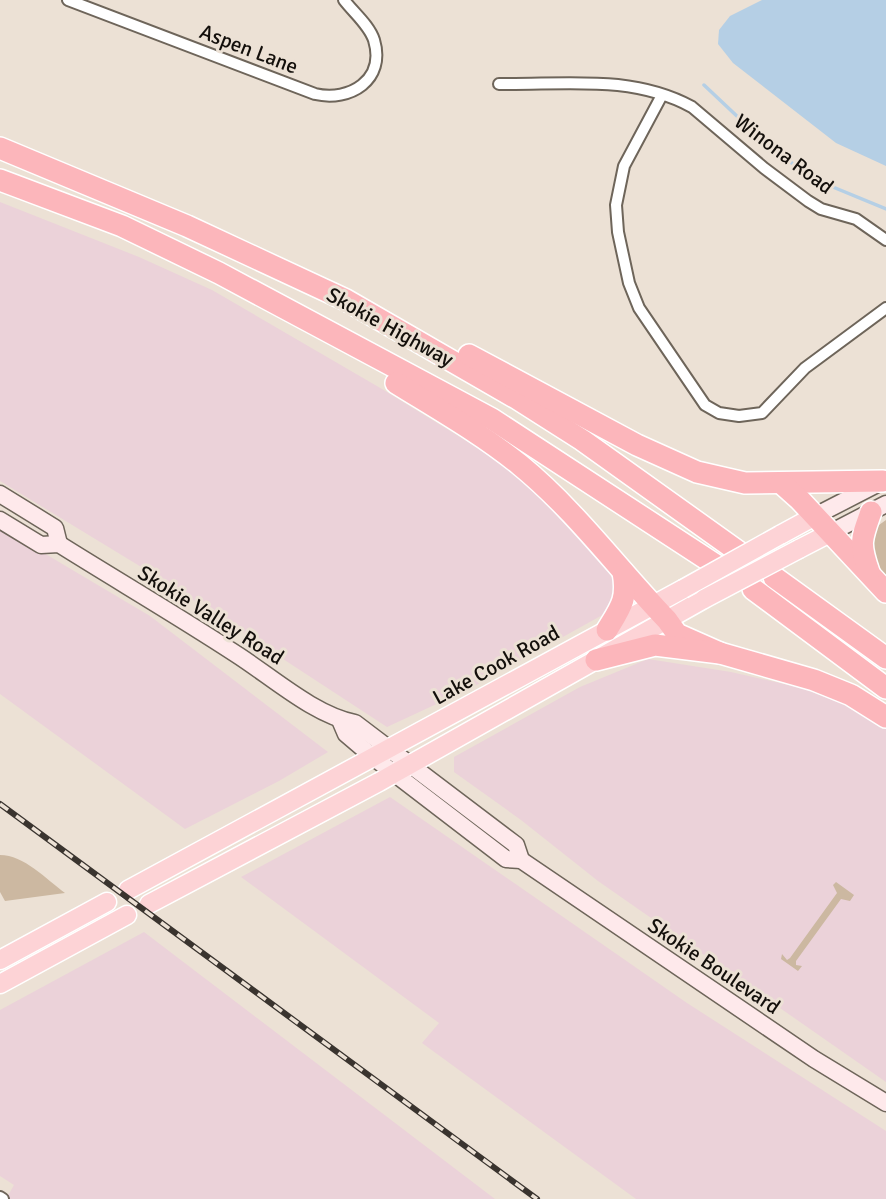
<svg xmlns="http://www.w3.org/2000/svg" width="886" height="1199" font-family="Signika,sans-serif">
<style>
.commercial{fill:#ebd2d9}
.green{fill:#ccb8a1}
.water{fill:#b5cfe5}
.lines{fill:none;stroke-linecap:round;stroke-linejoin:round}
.stream{stroke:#b5cfe5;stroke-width:3.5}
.minor-casing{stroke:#6e655a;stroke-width:14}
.secondary-casing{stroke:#6e655a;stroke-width:19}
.primary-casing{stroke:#fff;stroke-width:21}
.motorway-casing{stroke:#fff;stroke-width:24}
.minor{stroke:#fff;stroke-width:10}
.secondary{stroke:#fee9eb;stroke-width:16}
.primary{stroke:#fdd3d6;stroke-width:18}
.motorway{stroke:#fcb6bb;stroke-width:21}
.rail-casing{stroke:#3a342f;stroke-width:6}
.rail{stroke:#ece1d5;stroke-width:3.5;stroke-dasharray:10;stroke-linecap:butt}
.primary-bridge-casing{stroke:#fff;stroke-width:21;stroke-linecap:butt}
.primary-bridge{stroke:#fdd3d6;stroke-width:18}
.labels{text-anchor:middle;stroke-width:6;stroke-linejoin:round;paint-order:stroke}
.street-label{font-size:21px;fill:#130f0b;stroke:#ece1d5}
</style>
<rect width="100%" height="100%" fill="#ece1d5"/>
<g class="commercial">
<path d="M 0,202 L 139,257 L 212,290 L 382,389 L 517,472 L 607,567 L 619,594 L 606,613 L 471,688 L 387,727 L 156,576 L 0,481 Z"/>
<path d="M 0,527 L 150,616 L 328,752 L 279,781 L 185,829 L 0,694 Z"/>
<path d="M 648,659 L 731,672 L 802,688 L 867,713 L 886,727 L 886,1082 L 598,881 L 521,820 L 454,772 L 454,757 L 580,687 Z"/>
<path d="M 390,797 L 687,1003 L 886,1131 L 886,1199 L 636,1199 L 422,1043 L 439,1023 L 241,877 Z"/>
<path d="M 144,932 L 495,1199 L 6,1199 L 14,1185 L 0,1176 L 0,1010 Z"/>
</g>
<g class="green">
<path d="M 886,520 L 886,580 L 872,565 L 869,532 Z"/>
<path d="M 0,855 C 24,855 46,879 65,893 L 5,901 L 0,892 Z"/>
<path d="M 836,882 L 854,895 L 850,901 L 841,899 L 796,961 L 796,965 L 802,966 L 798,971 L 781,959 L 782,954 L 787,960 L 790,958 L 837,893 L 833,885 Z"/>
</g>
<path class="water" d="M 762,0 L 886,0 L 886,166 L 836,143 L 733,63 L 718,44 L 719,30 L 730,16 Z"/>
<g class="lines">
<path class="stream" d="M 704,85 L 777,154 L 828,185 L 886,209"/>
<defs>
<g id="minor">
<path d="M 68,0 L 315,94 C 350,102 386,80 374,40 C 369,25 354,13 344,0"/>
<path d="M 499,84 C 564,85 631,74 692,107 L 764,168 L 808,201 L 821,209 L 856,219 L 886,240"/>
<path d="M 662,95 L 624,166 L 616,205 L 618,232 L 629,283 L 639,308 L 705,405 L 719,413 L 739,416 L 762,413 L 805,368 L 886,308"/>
<path d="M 0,1197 L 3,1199"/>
</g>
<g id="secondary">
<path d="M 0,494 L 55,528 L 59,544"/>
<path d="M 815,516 L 881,482"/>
<path d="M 0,520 L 41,545 L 59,544 C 118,581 178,616 236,654 C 272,677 314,715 355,723 L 516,845 L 521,860"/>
<path d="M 830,533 L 886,504"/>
<path d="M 340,720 L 346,734 L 373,757 L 506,859 L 521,860 L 814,1059 L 886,1103"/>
</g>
<g id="primary">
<path d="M 780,535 L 815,516"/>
<path d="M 799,549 L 830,533"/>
<path d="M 128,890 L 683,589"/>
<path d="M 149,904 L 379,782 L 704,599"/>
<path d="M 0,960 L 107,902"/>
<path d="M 0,984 L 127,915"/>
</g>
<g id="motorway">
<path d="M 0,148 L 187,226 L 346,300 L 516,398 L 582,440 L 750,560"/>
<path d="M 0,180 L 122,226 L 219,273 L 492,419 L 728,573"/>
<path d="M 469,355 L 637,445 L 697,472 L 745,483 L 883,481"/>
<path d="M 396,383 C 438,409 482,434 520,465 C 575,510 618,569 667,620 L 677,634 L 720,653"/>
<path d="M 781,483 L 800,500 L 886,592"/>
<path d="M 869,572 C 859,543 861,540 871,512"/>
<path d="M 774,577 L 886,658"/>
<path d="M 753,589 L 886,688"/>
<path d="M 607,630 C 621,607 628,599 623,572"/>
<path d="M 596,660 L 655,645 L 720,653 L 814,680 L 851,695 L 886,717"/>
</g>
</defs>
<use href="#minor" class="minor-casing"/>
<use href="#secondary" class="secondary-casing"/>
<use href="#primary" class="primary-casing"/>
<use href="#motorway" class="motorway-casing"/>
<use href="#minor" class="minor"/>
<use href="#secondary" class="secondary"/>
<use href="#primary" class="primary"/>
<use href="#motorway" class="motorway"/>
<defs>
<path id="rail" d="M 0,804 L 537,1199"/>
</defs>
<use href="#rail" class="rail-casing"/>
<use href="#rail" class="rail"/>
<defs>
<g id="primary-bridge">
<path d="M 683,589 L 780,535"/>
<path d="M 704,599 L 799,549"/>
</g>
</defs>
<use href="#primary-bridge" class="primary-bridge-casing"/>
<use href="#primary-bridge" class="primary-bridge"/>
</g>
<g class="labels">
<g class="street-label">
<text transform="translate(249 49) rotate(21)" y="7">Aspen Lane</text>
<text transform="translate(784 154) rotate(37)" y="7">Winona Road</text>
<text transform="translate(390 327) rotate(29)" y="7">Skokie Highway</text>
<text transform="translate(211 615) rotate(32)" y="7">Skokie Valley Road</text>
<text transform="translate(496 665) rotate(-29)" y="7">Lake Cook Road</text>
<text transform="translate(714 966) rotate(34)" y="7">Skokie Boulevard</text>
</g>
</g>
</svg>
